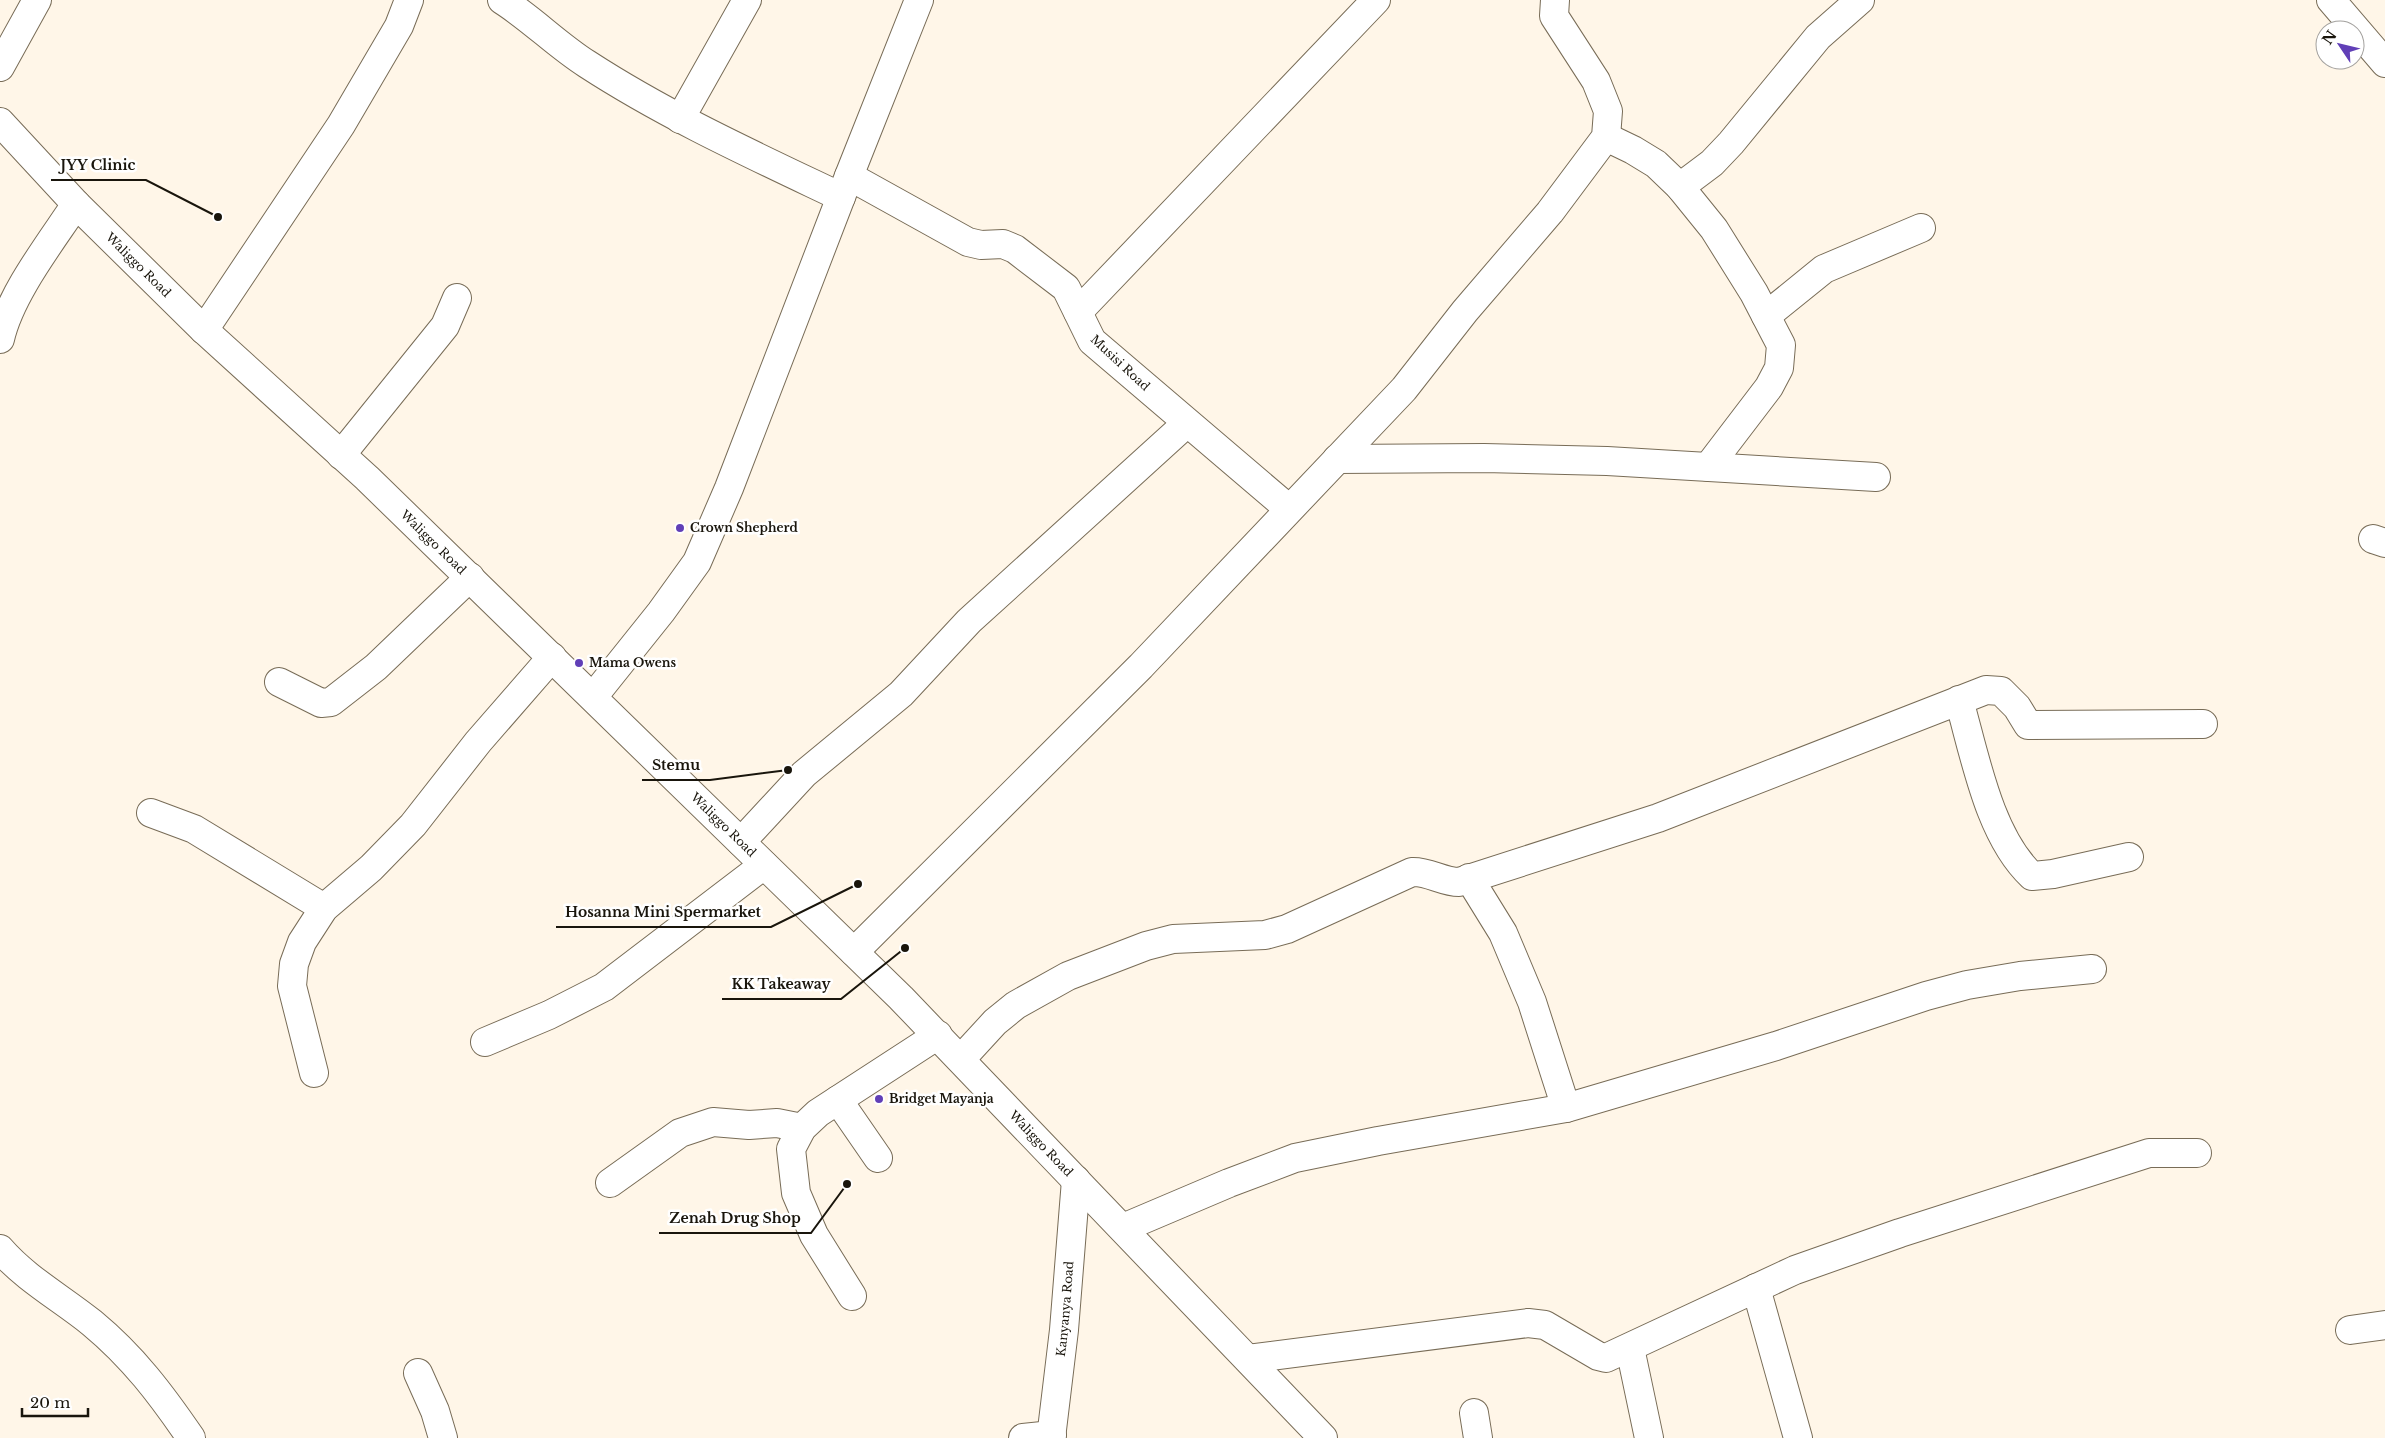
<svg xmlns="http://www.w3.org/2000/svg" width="2385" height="1438" font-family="'Libre Baskerville',serif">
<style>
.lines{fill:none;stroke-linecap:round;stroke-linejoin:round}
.minor-casing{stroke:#786c57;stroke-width:30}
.minor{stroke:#fff;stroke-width:28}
.poi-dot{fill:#613fb7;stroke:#fff;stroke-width:2}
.labels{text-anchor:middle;stroke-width:5;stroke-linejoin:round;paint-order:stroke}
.street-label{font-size:12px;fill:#19150c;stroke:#fff}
.poi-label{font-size:12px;font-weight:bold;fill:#19150c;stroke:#fff;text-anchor:start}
.leader{fill:none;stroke:#19150c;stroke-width:2}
.callout-dot{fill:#19150c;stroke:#fff;stroke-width:2}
.callout-label{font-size:14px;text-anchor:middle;font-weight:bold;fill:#19150c;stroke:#fff;stroke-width:5;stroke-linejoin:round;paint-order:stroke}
</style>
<rect width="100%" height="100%" fill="#fff6e8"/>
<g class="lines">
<defs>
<g id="minor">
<path d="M 502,0 C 532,19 557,45 587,64 C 667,116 755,156 841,197"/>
<path d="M 2331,0 L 2385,63"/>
<path d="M 0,67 L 37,0"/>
<path d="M 680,119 L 747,0"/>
<path id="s1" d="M 0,122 L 76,204 L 204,330 L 367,478 L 901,998 L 1323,1438"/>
<path d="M 1606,137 L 1633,150 L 1656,164 L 1680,187 L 1714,229 L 1754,293 L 1781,345 L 1779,368 L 1769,387 L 1708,467"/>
<path d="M 849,176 L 968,242 L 981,245 L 1003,244 L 1015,249 L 1066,288 L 1092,341 L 1289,509"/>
<path d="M 1680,187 L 1712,163 L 1731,143 L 1818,37 L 1860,0"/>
<path d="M 1078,312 L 1376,0"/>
<path d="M 1766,316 L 1824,269 L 1921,228"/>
<path d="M 204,330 L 341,125 L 399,26 L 409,0"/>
<path d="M 0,339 C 10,294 51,242 76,204"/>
<path d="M 341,455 L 445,326 L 457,298"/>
<path d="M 1337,459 L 1484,458 L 1607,461 L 1876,477"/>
<path d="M 2373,539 L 2385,543"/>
<path d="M 279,682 L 321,703 L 331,702 L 376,667 L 470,577"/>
<path d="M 593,697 L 661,612 L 697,562 L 729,488 L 849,176 L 919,0"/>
<path d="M 1959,700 C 1975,756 1989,836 2032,876 L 2053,874 L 2129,857"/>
<path d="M 151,813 L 194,829 L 324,908"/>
<path d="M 741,842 L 804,774 L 901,694 L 969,621 L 1187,423"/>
<path d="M 1469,878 L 1503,933 L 1532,1002 L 1566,1108"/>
<path d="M 854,952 L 1141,666 L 1404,389 L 1465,311 L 1550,212 L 1606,137 L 1608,111 L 1596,81 L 1554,16 L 1555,0"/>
<path d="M 485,1042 L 549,1015 L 604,987 L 764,865"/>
<path d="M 961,1059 L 995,1022 L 1016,1005 L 1068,976 L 1146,946 L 1173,939 L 1265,935 L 1287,929 L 1412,872 C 1428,871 1443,882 1459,882 L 1658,818 L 1986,690 L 2001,691 L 2017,707 L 2028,725 L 2203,724"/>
<path d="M 314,1073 L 292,986 L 294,964 L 302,942 L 324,908 L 371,868 L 413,825 L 478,742 L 552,657"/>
<path d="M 838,1100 L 878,1158"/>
<path d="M 610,1183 L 680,1133 L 713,1122 L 749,1125 L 777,1123 L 802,1128"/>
<path d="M 1123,1228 L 1229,1183 L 1295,1158 L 1378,1141 L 1566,1108 L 1776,1046 L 1926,996 L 1967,985 L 2020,976 L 2092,969"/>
<path d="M 0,1249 C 26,1279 61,1298 92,1323 C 133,1357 161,1394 191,1438"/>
<path d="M 1756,1288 L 1798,1438"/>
<path d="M 852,1296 L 814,1235 L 796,1193 L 791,1149 L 802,1128 L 818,1113 L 938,1035"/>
<path d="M 2350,1330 L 2385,1325"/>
<path d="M 1630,1348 L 1649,1438"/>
<path d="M 1248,1359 L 1528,1323 L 1545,1325 L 1598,1356 L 1606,1358 L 1795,1270 L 1900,1233 L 2149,1153 L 2197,1153"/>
<path d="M 418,1373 L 435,1411 L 443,1438"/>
<path d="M 1474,1413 L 1478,1438"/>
<path d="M 1023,1438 L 1052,1435"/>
<path id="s2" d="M 1051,1438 L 1064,1330 L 1076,1180"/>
</g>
</defs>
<use href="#minor" class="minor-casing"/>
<use href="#minor" class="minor"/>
</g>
<g class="poi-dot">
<circle cx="680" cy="528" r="5"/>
<circle cx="579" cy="663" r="5"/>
<circle cx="879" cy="1099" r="5"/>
</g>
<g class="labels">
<g class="street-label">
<text dy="4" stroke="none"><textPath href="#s1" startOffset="199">Waliggo Road</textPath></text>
<text transform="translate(1120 363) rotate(43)" y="4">Musisi Road</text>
<text dy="4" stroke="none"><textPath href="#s1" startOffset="604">Waliggo Road</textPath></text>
<text dy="4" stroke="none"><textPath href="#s1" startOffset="1009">Waliggo Road</textPath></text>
<text dy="4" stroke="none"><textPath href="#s1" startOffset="1459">Waliggo Road</textPath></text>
<text dy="4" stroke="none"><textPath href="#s2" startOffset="130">Kanyanya Road</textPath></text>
</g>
<g class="poi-label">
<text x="690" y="532">Crown Shepherd</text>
<text x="589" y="667">Mama Owens</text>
<text x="889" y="1103">Bridget Mayanja</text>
</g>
</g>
<path class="leader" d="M218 217L146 180H51M788 770L710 780H642M858 884L771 927H556M905 948L841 999H722M847 1184L811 1233H659"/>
<g class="callout-dot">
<circle cx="218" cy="217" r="5"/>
<circle cx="788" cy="770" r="5"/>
<circle cx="858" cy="884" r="5"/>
<circle cx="905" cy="948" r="5"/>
<circle cx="847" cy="1184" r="5"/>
</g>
<g class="callout-label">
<text x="98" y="170">JYY Clinic</text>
<text x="676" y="770">Stemu</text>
<text x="663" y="917">Hosanna Mini Spermarket</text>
<text x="781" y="989">KK Takeaway</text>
<text x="735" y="1223">Zenah Drug Shop</text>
</g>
<g transform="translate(2340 45) rotate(305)"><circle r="24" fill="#ffffff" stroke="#a3a19e"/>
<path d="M0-4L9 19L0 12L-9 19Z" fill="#613fb7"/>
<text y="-8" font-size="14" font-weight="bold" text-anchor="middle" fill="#19150c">N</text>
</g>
<path d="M22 1408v8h66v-8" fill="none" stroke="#19150c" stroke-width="2.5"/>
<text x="30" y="1408" font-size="15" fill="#19150c" stroke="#ffffff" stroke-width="4" paint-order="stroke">20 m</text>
</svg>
